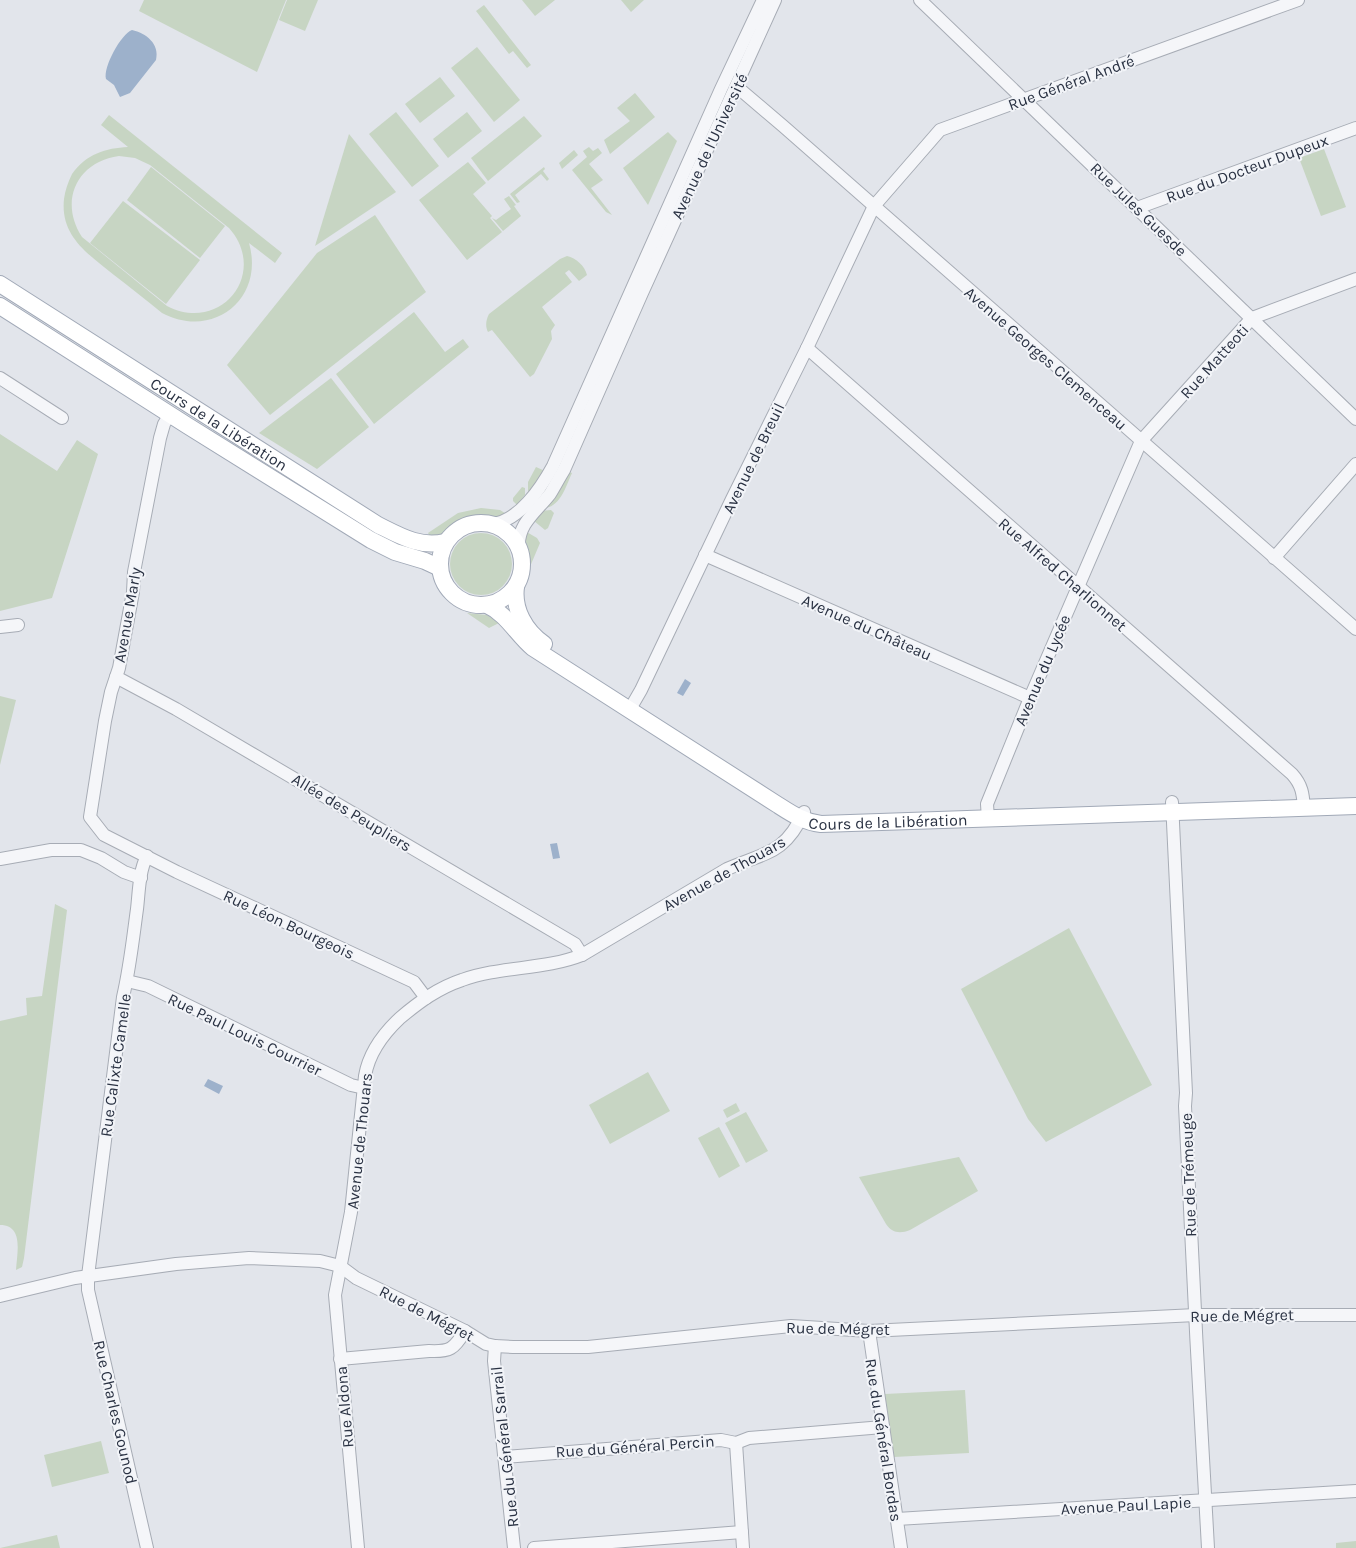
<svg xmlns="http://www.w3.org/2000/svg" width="1356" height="1548" font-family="Karla,sans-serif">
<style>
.green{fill:#c7d5c3;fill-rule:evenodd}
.water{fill:#9db1cb}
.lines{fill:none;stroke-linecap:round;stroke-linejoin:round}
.minor-casing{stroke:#a7acb5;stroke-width:14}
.major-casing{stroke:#a1a9b7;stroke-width:18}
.minor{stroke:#f5f6f9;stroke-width:12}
.major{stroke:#fff;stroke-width:16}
.labels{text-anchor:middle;stroke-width:4;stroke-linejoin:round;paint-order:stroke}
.street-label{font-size:16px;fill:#2a3243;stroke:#f2f4f8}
</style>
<rect width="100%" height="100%" fill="#e2e5eb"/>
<g class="green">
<path d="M 144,0 L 286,0 L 257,72 L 139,11 Z"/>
<path d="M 287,0 L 318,0 L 305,31 L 279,20 Z"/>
<path d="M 522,0 L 555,0 L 535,16 Z"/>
<path d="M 621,0 L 644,0 L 631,12 Z"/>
<path d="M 484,5 L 531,65 L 527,68 L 513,51 L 509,54 L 476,11 Z"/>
<path d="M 477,47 L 520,100 L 494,122 L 451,68 Z"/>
<path d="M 440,77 L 455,96 L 420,123 L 405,104 Z"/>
<path d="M 635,93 L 655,117 L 610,154 L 604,140 L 630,121 L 617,108 Z"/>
<path d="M 396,112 L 439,166 L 412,187 L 369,134 Z"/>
<path d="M 467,112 L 482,131 L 448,158 L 433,139 Z"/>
<path d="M 109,115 L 282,253 L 275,263 L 249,243 C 265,299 213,340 162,313 C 146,300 130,287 114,275 C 88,254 60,236 64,199 C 65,191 68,182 72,174 C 86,154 106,148 128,147 L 101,125 ZM 119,156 L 135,158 L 150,165 L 229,228 C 269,273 221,334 167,306 L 82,237 C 59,202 76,162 119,156 Z"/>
<path d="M 524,116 L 542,136 L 488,181 L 471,158 Z"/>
<path d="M 668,132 L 677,141 L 648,205 L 623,168 Z"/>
<path d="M 349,134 L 396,192 L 315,246 Z"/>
<path d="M 589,147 L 593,151 L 598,148 L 602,153 L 589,164 L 603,180 L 591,188 L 612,215 L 606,212 L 572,170 L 587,157 L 583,151 Z"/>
<path d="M 1324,149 L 1346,207 L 1321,216 L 1299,158 Z"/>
<path d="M 574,150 L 578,155 L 562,169 L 559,163 Z"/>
<path d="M 468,162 L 486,183 L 473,194 L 492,216 L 490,218 L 502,232 L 467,260 L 419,200 Z"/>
<path d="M 151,167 L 225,226 L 200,258 L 127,200 Z"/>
<path d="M 544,167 L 545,169 L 543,171 L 549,179 L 547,181 L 541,174 L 515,195 L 520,202 L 517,203 L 510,194 Z"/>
<path d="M 509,196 L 516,205 L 514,206 L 521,216 L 503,231 L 492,218 L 496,220 L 511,209 L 504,199 Z"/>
<path d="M 123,201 L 200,260 L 166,304 L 90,243 Z"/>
<path d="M 375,215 L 426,292 L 270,415 L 227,365 L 317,253 Z"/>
<path d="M 567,256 C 576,258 585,266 587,275 L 579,281 L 569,270 L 565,273 L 572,282 L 542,307 L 555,325 L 551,331 L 552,339 L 534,374 L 530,377 L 492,330 L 488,332 C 485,326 486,320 489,314 L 560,259 Z"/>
<path d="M 414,312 L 445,352 L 463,339 L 469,347 L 374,424 L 336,374 Z"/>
<path d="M 331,378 L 369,427 L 317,469 L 259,433 Z"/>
<path d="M 0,434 L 57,471 L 77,440 L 98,454 L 52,598 L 0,611 Z"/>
<path d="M 536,467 L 545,471 L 529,491 L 528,491 L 528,482 Z"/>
<path d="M 567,471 L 572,473 C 566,486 561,505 546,508 Z"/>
<path d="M 522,487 L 525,488 L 525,495 L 517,505 L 513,501 L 513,498 Z"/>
<path d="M 481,508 L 500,510 L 508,515 L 496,518 L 484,516 L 465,519 L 453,525 L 440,536 L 431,538 L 428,533 L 458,513 Z"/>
<path d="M 551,510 L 554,513 L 548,528 L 545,530 L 534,521 L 540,511 Z"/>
<path d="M 525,531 L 537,538 L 540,543 L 529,569 L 528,569 L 528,557 L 524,544 Z"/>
<circle cx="481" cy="564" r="31"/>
<path d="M 467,613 L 487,615 L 499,623 L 489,628 Z"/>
<path d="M 0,696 L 16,700 L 0,765 Z"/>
<path d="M 55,904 L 67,910 L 24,1258 L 22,1267 L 16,1270 C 17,1253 24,1225 0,1225 L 0,1021 L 27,1015 L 26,998 L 42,996 Z"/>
<path d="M 1069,928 L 1152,1085 L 1046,1142 L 1028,1119 L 961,989 Z"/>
<path d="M 648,1072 L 670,1111 L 610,1144 L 589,1105 Z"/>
<path d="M 736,1103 L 740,1111 L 727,1118 L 723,1110 Z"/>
<path d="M 746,1112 L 768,1151 L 746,1163 L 725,1123 Z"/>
<path d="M 719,1127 L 740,1166 L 719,1178 L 698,1138 Z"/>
<path d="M 959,1157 L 978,1191 L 910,1230 C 900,1234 892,1233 886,1224 L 859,1177 Z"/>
<path d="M 965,1390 L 969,1453 L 894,1457 L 885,1394 Z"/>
<path d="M 101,1441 L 109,1473 L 52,1487 L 44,1455 Z"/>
<path d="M 57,1535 L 60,1548 L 0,1548 Z"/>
<path d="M 1356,1541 L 1356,1548 L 1336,1548 L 1336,1543 Z"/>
</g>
<g class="water">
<path d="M 132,30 C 146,33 160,44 156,60 L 130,93 L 120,97 L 114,85 L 106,79 C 103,67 121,34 132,30 Z"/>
<path d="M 685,679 L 691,683 L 683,696 L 677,693 Z"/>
<path d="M 557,843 L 560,858 L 553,859 L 550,844 Z"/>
<path d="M 208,1079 L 223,1086 L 219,1094 L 204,1086 Z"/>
</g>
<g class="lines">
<defs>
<g id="minor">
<path d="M 920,0 L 1356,419"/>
<path d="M 736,88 L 743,92 L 783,126 L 1356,629"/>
<path d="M 1137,208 L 1356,128"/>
<path d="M 807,348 L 1292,774 C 1302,785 1303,794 1304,808"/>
<path d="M 0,378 L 62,418"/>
<path d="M 170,414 L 164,424 L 160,438 L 134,572 L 133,592 L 119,668 L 111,692 L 105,721 L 90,817 L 104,835 L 177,872 L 414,982 L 426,998"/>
<path d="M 492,524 C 519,521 541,488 553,466 L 721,89 L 763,0"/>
<path d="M 519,548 C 517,524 537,511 550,494 C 555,486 559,478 564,470 L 642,293 L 775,0"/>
<path d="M 705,555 L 1030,698"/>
<path d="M 1274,558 L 1356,464"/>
<path d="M 0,627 L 18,625"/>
<path d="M 116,677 L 176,709 L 575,944 L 582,955"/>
<path d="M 630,709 L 641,690 L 732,499 L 807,348 L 874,206 L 940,130 L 1298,0"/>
<path d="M 1172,802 L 1186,1093 L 1185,1106 C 1192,1253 1199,1401 1208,1548"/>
<path d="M 988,819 L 987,804 L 1030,698 L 1141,441 L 1252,318 L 1356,279"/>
<path d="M 0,859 L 51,850 L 81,850 L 101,858 L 124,872 L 141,878"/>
<path d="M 127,981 L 148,986 L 351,1085 L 364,1088"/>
<path d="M 0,1296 L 75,1278 L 176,1264 L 249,1258 L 320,1261 L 340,1266 L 356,1278 L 465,1331 L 486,1344 L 495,1346 L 513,1347 L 588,1347 L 791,1326 L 869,1331 L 1196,1315 L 1356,1315"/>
<path d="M 869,1331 L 901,1548"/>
<path d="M 495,1346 L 494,1361 L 514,1548"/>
<path d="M 340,1359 L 429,1351 C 450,1352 454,1349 465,1331"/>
<path d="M 736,1443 L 743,1548"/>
<path d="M 504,1457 L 721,1440 L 736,1443 L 749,1438 L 883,1427"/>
<path d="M 897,1519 L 1356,1491"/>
<path d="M 147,1548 L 88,1290 L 88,1276 L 123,997 C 130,967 133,938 137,909 C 139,892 139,871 147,856"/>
<path d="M 358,1548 L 335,1295 L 351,1212 L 365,1076 C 369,1052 383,1034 400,1018 C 419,1002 438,988 462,980 C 501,966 544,970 582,955 L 727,869 C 766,852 785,854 804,812"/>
<path d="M 534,1548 L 742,1532"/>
</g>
<g id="major">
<path id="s1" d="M 0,284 L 378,525 C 400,536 420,548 445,542"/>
<path d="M 0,306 L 188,426 L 371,540 L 395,552 L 425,561 L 440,568"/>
<circle cx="481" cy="564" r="41"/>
<path d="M 516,587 C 513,609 525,631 544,644"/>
<path id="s2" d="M 487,605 C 507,614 517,635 533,648 L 778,805 C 792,814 804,822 821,824 L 1356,806"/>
</g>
</defs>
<use href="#minor" class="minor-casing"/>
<use href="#major" class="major-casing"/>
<use href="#minor" class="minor"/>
<use href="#major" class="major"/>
</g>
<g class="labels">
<g class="street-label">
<text transform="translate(1071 82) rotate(-20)" y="6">Rue Général André</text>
<text transform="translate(709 146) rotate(-65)" y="6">Avenue de l'Université</text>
<text transform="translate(1247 168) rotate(-20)" y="6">Rue du Docteur Dupeux</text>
<text transform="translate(1139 209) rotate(44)" y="6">Rue Jules Guesde</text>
<text transform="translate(1046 358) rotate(41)" y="6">Avenue Georges Clemenceau</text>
<text transform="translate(1214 361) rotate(-48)" y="6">Rue Matteoti</text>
<text dy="6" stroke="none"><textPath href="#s1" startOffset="260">Cours de la Libération</textPath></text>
<text transform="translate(753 458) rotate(-64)" y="6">Avenue de Breuil</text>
<text transform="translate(1063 574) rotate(41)" y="6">Rue Alfred Charlionnet</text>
<text transform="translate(127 615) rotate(-80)" y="6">Avenue Marly</text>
<text transform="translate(867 627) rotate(24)" y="6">Avenue du Château</text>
<text transform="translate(1042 670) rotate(-67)" y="6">Avenue du Lycée</text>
<text transform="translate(352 812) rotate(31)" y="6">Allée des Peupliers</text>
<text dy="6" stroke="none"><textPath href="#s2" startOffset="469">Cours de la Libération</textPath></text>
<text transform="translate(724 873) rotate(-29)" y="6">Avenue de Thouars</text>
<text transform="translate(289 924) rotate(25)" y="6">Rue Léon Bourgeois</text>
<text transform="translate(245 1034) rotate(26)" y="6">Rue Paul Louis Courrier</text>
<text transform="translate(115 1065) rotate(-82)" y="6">Rue Calixte Camelle</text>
<text transform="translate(359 1141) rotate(-84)" y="6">Avenue de Thouars</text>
<text transform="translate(1188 1175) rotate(-92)" y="6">Rue de Trémeuge</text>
<text transform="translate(427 1313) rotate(27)" y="6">Rue de Mégret</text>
<text transform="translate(1242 1315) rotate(-1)" y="6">Rue de Mégret</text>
<text transform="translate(838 1328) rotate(1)" y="6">Rue de Mégret</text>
<text transform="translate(344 1407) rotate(-95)" y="6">Rue Aldona</text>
<text transform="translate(116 1412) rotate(77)" y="6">Rue Charles Gounod</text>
<text transform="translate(884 1440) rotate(81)" y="6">Rue du Général Bordas</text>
<text transform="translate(635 1446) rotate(-4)" y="6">Rue du Général Percin</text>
<text transform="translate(504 1447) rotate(-96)" y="6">Rue du Général Sarrail</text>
<text transform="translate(1126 1505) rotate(-3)" y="6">Avenue Paul Lapie</text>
</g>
</g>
</svg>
